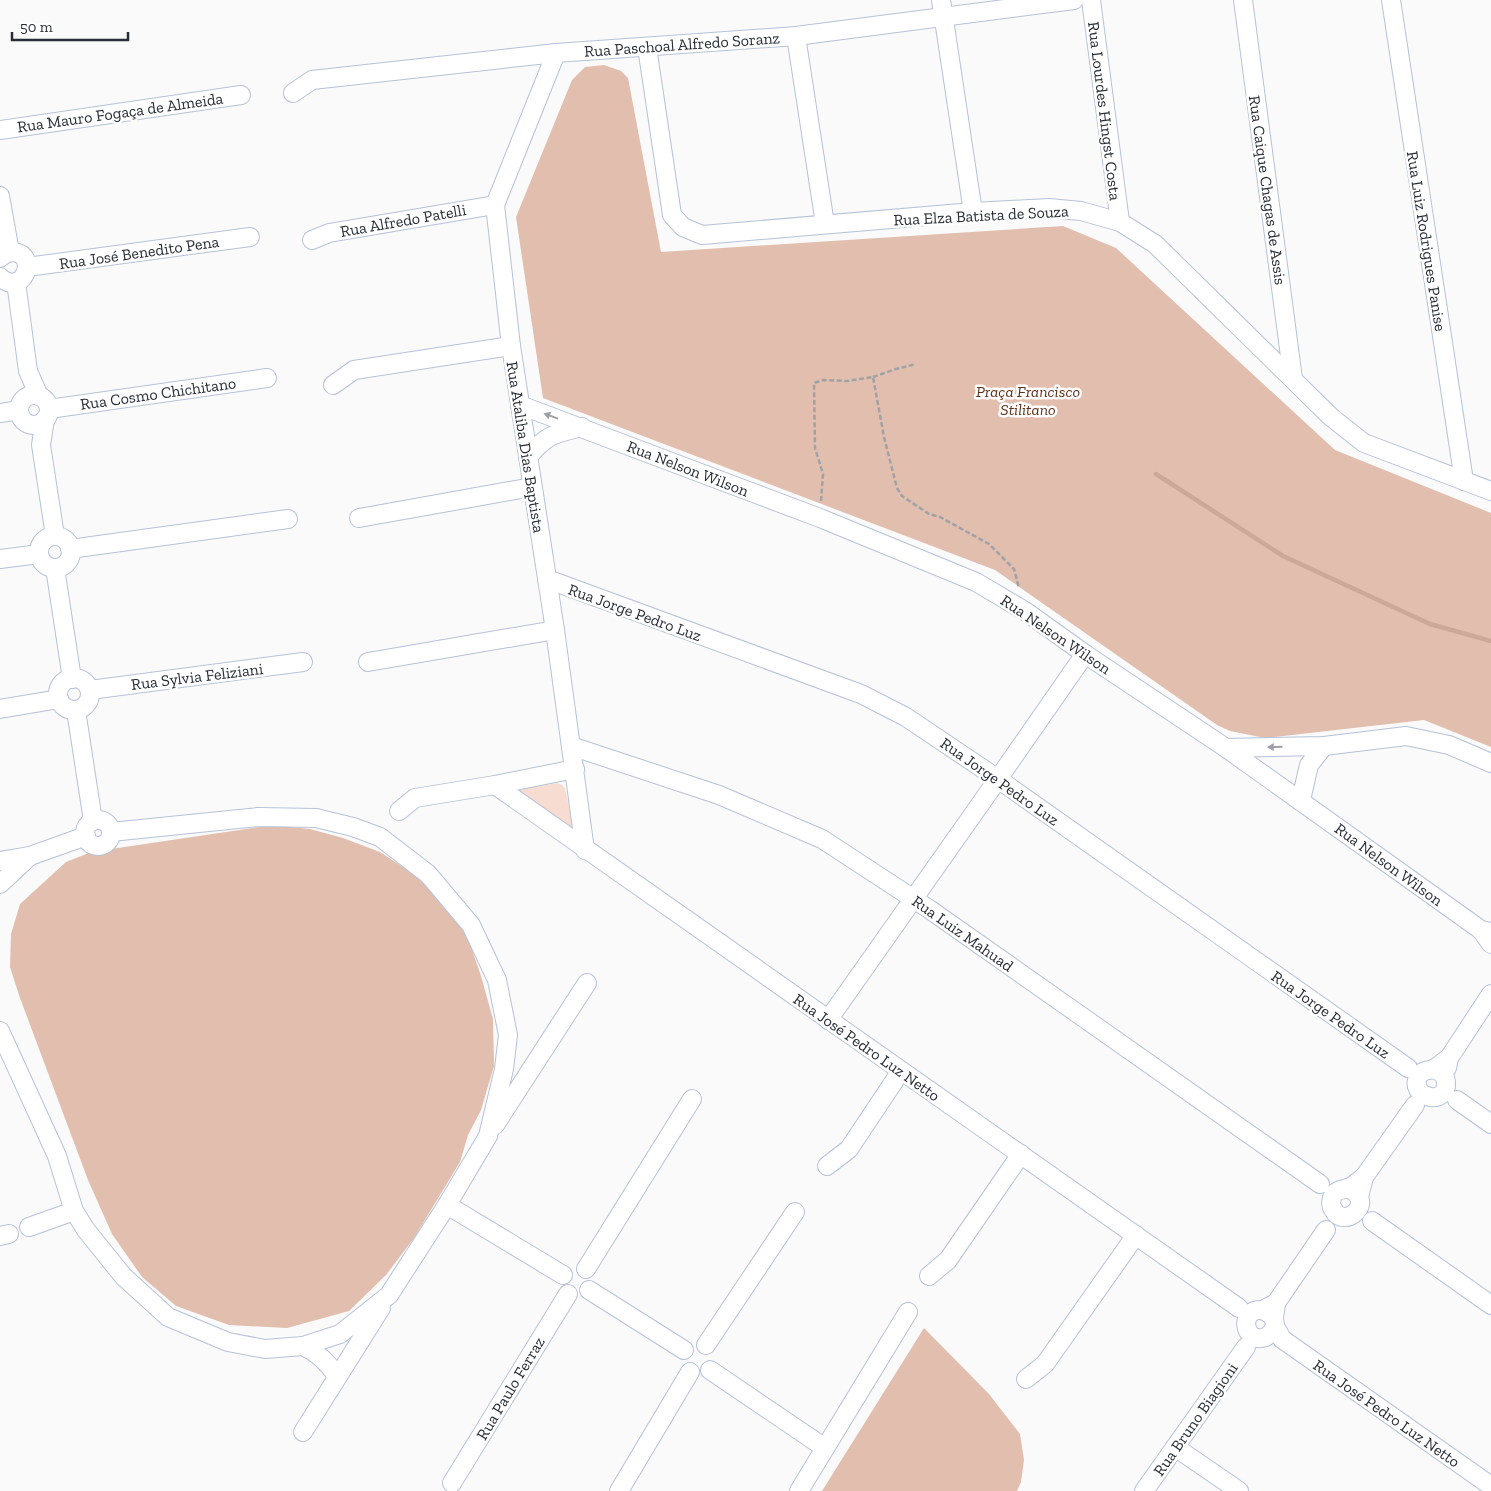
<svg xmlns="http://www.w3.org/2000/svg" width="1491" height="1491" font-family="'Zilla Slab',serif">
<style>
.green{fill:#f7ddd1}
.forest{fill:#e2beae}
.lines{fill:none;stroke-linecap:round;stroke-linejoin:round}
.stream{stroke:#cca899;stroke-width:4.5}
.minor-casing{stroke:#b5c2d9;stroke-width:20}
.path{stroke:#a0a2a6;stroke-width:2.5;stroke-dasharray:5 2.5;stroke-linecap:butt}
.minor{stroke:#fff;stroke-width:18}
.oneway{fill:#9ea0a4}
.labels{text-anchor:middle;stroke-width:5;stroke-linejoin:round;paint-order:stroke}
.street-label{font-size:16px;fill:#272c35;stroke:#fff}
.park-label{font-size:16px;font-style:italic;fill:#5f3019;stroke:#fff}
</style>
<rect width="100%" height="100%" fill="#fafafa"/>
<path class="green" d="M 557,783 L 562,785 L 565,788 L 574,830 L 518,790 Z"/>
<g class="forest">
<path d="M 604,65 L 621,71 L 628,78 L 661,252 L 1063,226 L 1116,248 L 1335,450 L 1491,513 L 1491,747 L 1424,720 L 1265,738 L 1230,731 L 1217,725 L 995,570 L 543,398 L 516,217 L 572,80 L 585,67 Z"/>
<path d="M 272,825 L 310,829 L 343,838 L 380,852 L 412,873 L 441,900 L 467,935 L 481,976 L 493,1019 L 494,1066 L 481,1110 L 468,1135 L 460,1162 L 414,1238 L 386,1275 L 349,1311 L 287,1328 L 229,1325 L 176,1306 L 142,1277 L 112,1234 L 88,1180 L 20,998 L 10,967 L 11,934 L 20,904 L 66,862 L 91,852 Z"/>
<path d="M 924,1328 L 989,1394 L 1020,1434 L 1024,1460 L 1021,1482 L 1017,1491 L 822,1491 Z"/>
</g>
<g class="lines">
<path class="stream" d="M 1156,474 L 1283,556 L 1430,624 L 1491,641"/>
<defs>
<g id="minor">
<path d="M 941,0 L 973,212"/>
<path d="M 1091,0 L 1120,222"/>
<path d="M 1243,0 L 1293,379"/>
<path d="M 1391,0 L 1464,481"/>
<path d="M 796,36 L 825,224"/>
<path d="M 647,47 L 672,215 L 683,227 L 702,235 L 973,212 L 1049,208 L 1081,211 L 1120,222 L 1155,244 L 1331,417 L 1364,443 L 1491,491"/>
<path d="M 556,53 L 495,205 L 511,346 L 555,630 L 585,850"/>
<path d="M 293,93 L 312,80 L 556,53 L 796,36 L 1074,0"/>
<path d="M 0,130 L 241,95"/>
<path d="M 0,196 L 10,252"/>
<path d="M 312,240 L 329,233 L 495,205"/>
<path d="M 0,258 C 4,254 8,252 14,252 C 40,256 22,298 0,277"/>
<path d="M 27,267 L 250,237"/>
<path d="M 16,282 L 28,371 L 39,396"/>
<path d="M 333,385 L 354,370 L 511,346"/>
<circle cx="34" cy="410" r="15"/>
<path d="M 520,405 L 820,518 L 976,582 L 1025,611 L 1085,654 L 1226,748 L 1481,930"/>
<path d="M 49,409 L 267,378"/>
<path d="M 0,413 L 19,410"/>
<path d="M 45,419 L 41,445 L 55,536"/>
<path d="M 528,457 C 547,434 554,434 582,427"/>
<path d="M 359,518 L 532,487"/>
<circle cx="55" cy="552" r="16"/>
<path d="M 70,549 L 288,519"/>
<path d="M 0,559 L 39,554"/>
<path d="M 55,568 L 72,679"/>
<path d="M 547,579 L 861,694 L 906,717 L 998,779 L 1408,1068"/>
<path d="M 368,662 L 555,630"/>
<circle cx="74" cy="694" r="16"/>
<path d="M 90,690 L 303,662"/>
<path d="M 0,709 L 59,699"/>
<path d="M 76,710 L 93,821"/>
<path d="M 571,746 L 719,795 L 822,839 L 929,909 L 1320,1184"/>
<path d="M 1226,748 L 1324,746 L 1406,736 L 1449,745 L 1491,763"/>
<path d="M 495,785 L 1239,1308"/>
<path d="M 1301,800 L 1309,765 L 1324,746"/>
<path d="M 399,811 L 415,798 L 495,785 L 575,769"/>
<circle cx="98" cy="833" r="13"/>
<path d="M 0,861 L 30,856"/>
<path d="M 0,884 L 30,856 L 86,836"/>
<path d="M 1491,932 L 1481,930 L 1491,944"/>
<path d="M 828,1020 L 998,779 L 1085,654"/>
<path d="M 0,1031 L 57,1156 L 74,1211 L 86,1230 L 123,1276 L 168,1317 L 228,1342 L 265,1349 L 303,1346 L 340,1334 L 389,1295 L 447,1205 L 488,1136 L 504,1069 L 508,1035 L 497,980 L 471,925 L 428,874 L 380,837 L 353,827 L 316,818 L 258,817 L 111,832"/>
<path d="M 1447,1068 L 1449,1058 L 1491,994"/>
<path d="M 1433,1069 C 1440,1071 1445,1074 1446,1082 C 1448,1108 1406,1097 1419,1075 C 1423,1070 1427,1071 1433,1069 C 1438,1067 1444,1061 1449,1058"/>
<path d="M 1457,1100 L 1491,1124"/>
<path d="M 495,1125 L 587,983"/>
<path d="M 827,1166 L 849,1149 L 901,1071"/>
<path d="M 1364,1177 L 1415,1105"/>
<path d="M 1347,1188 C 1379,1200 1344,1232 1333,1209 C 1330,1205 1331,1198 1334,1194 C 1338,1189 1343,1190 1348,1188 C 1354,1186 1359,1180 1364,1177 L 1359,1197"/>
<path d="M 447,1205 L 563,1275"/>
<path d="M 1372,1221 L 1491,1305"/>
<path d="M 29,1227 L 74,1211"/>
<path d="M 0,1236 L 9,1234"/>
<path d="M 586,1269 L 692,1099"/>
<path d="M 929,1276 L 948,1260 L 1021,1154"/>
<path d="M 589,1290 L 684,1350"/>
<path d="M 1276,1303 L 1326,1230"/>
<path d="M 1262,1310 C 1290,1320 1265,1349 1250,1334 C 1244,1327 1245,1315 1254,1311 C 1255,1310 1260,1310 1262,1310 C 1267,1308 1272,1305 1276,1303 L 1274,1318"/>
<path d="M 1275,1326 L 1282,1339 L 1491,1486"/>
<path d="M 706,1345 L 795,1212"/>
<path d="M 303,1346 C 319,1354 327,1362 337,1376"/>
<path d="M 710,1370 L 825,1448"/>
<path d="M 1026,1379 L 1045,1364 L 1136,1235"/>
<path d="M 303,1432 L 381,1308"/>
<path d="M 1175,1447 L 1239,1491"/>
<path d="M 452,1483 L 568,1294"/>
<path d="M 619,1491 L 690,1372"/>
<path d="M 799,1491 L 908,1312"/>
<path d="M 1144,1491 L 1246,1347"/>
</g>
</defs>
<use href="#minor" class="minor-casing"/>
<g class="path">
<path d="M 873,377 L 896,369 L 916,364"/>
<path d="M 821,501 L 823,474 L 815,448 L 814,383 L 823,380 L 847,381 L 873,377 L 884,437 L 897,488 L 902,496 L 929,514 L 940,517 L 989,544 L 1014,569 L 1019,588"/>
</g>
<use href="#minor" class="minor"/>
</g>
<defs><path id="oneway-solid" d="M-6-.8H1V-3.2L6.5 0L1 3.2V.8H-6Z" transform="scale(1.25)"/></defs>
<g class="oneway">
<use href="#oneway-solid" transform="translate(551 416) rotate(-160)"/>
<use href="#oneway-solid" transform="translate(1275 747) rotate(179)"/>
</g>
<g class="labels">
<g class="street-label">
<text transform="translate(682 44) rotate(-4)" y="6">Rua Paschoal Alfredo Soranz</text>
<text transform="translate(1105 111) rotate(83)" y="6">Rua Lourdes Hingst Costa</text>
<text transform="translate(120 112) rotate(-8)" y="6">Rua Mauro Fogaça de Almeida</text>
<text transform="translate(1268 190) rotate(82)" y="6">Rua Caique Chagas de Assis</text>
<text transform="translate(981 215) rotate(-3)" y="6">Rua Elza Batista de Souza</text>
<text transform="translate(403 220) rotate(-10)" y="6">Rua Alfredo Patelli</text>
<text transform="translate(1427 241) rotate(81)" y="6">Rua Luiz Rodrigues Panise</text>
<text transform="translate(139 252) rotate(-8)" y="6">Rua José Benedito Pena</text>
<text transform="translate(158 393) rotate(-8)" y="6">Rua Cosmo Chichitano</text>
<text transform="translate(526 447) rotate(81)" y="6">Rua Ataliba Dias Baptista</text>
<text transform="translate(688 468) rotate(21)" y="6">Rua Nelson Wilson</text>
<text transform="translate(635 612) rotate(20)" y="6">Rua Jorge Pedro Luz</text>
<text transform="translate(1056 634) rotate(34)" y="6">Rua Nelson Wilson</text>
<text transform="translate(197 676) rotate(-7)" y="6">Rua Sylvia Feliziani</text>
<text transform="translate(1000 781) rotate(35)" y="6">Rua Jorge Pedro Luz</text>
<text transform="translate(1389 864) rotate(36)" y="6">Rua Nelson Wilson</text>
<text transform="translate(963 933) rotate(35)" y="6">Rua Luiz Mahuad</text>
<text transform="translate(1331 1014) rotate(35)" y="6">Rua Jorge Pedro Luz</text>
<text transform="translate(867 1047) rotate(35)" y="6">Rua José Pedro Luz Netto</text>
<text transform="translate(510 1388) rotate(-59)" y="6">Rua Paulo Ferraz</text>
<text transform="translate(1387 1413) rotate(35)" y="6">Rua José Pedro Luz Netto</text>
<text transform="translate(1195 1419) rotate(-55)" y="6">Rua Bruno Biagioni</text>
</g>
<g class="park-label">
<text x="1028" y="397">Praça Francisco<tspan x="1028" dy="18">Stilitano</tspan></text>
</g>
</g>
<path d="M12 32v8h116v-8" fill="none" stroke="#272c35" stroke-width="2.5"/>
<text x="20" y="32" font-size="15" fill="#272c35" stroke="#ffffff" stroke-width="4" paint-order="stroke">50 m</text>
</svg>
